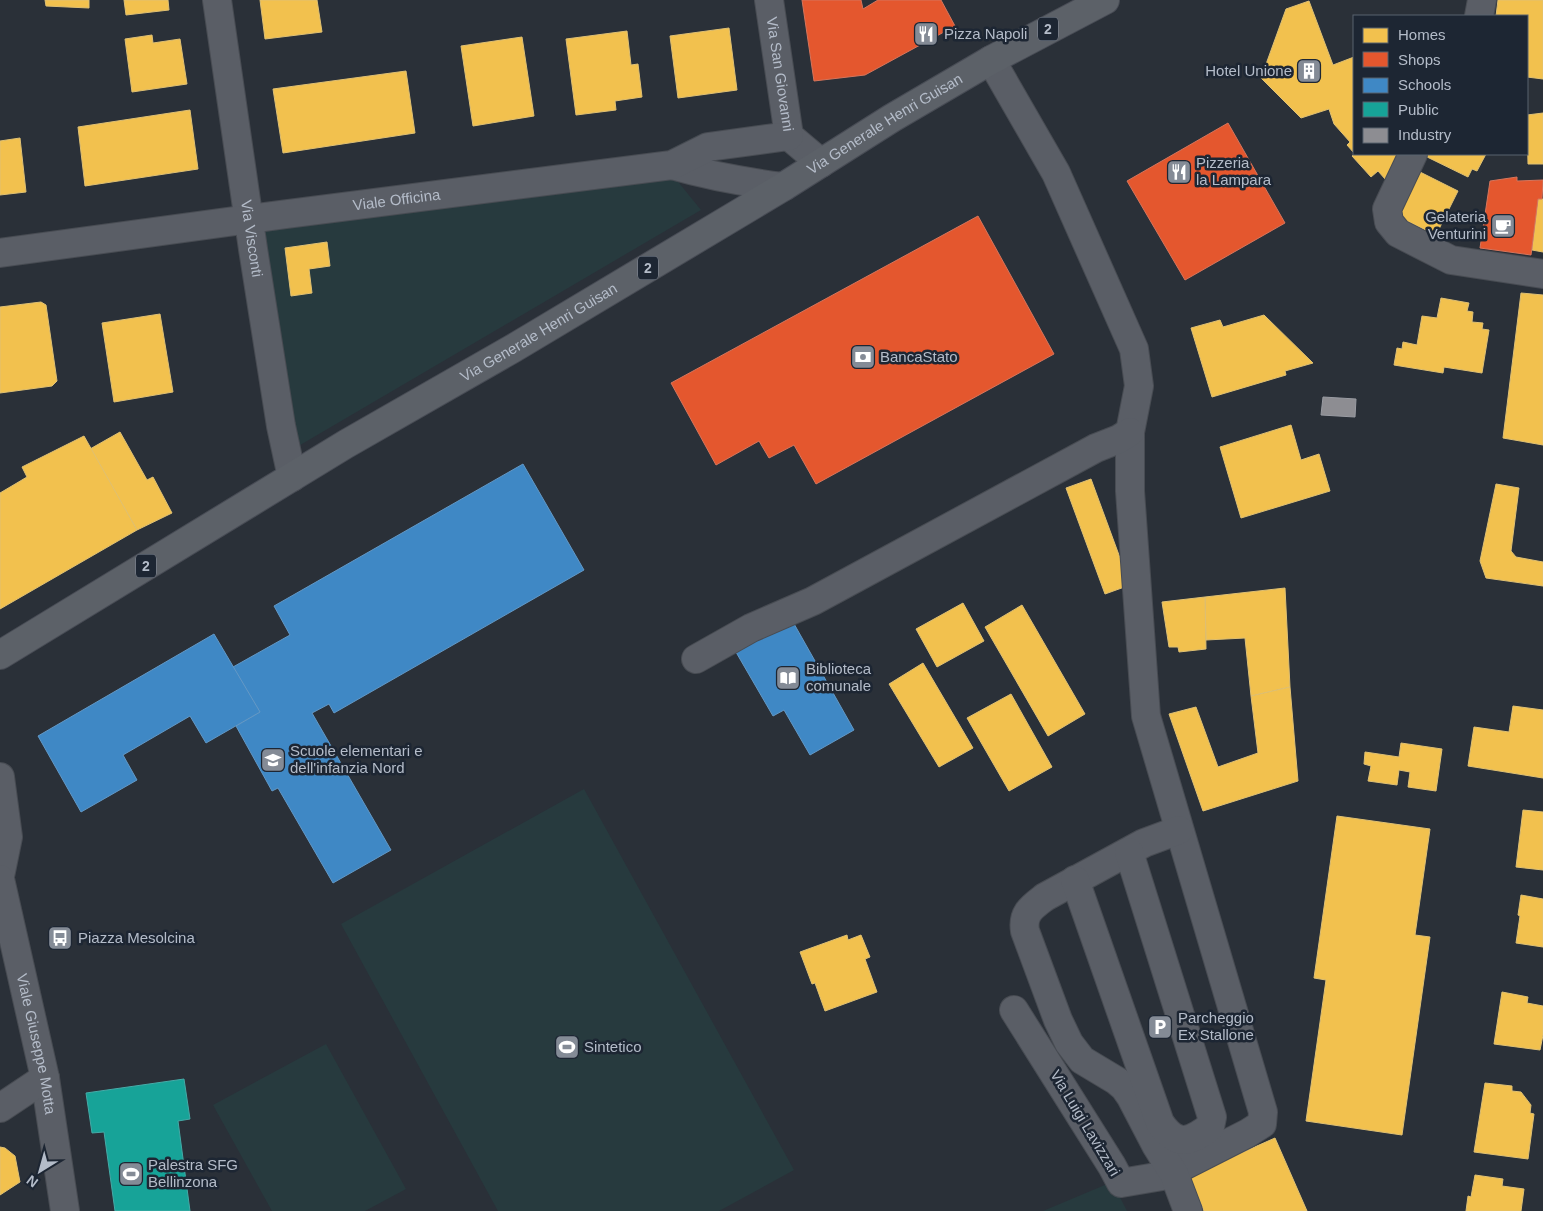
<svg xmlns="http://www.w3.org/2000/svg" width="1543" height="1211" font-family="Helvetica,sans-serif">
<style>
.green{fill:#273a3e}
.homes{fill:#f2c14e;stroke:#dfc073}
.shops{fill:#e4572e;stroke:#d6755c}
.schools{fill:#3f88c5;stroke:#6298c6}
.public{fill:#17a398;stroke:#46aaa7}
.industry{fill:#8d8d92;stroke:#999ba2}
.lines{fill:none;stroke-linecap:round;stroke-linejoin:round}
.minor-casing{stroke:#484c53;stroke-width:30}
.major-casing{stroke:#484c55;stroke-width:30}
.minor{stroke:#5a5e66;stroke-width:28}
.major{stroke:#5c6168;stroke-width:28}
.labels{text-anchor:middle;stroke-width:5;stroke-linejoin:round;paint-order:stroke}
.shield{fill:#1d2633;stroke:#878f9c;stroke-width:1}
.shield-label{font-size:14px;font-weight:bold;fill:#b4bcc9}
.poi-label{font-size:15px;fill:#b4bcc9;stroke:#1d2633;text-anchor:start}
.street-label{font-size:15px;fill:#b4bcc9;stroke:#1d2633}
</style>
<rect width="100%" height="100%" fill="#2a3038"/>
<g class="green">
<path d="M 671,173 L 701,210 L 290,451 L 258,212 Z"/>
<path d="M 584,789 L 794,1170 L 719,1211 L 498,1211 L 341,924 Z"/>
<path d="M 326,1044 L 406,1189 L 365,1211 L 272,1211 L 213,1105 Z"/>
<path d="M 1112,1182 L 1127,1211 L 1043,1211 Z"/>
</g>
<g class="homes">
<path d="M 45,0 L 89,0 L 89,8 L 46,6 Z"/>
<path d="M 124,0 L 168,0 L 169,10 L 126,15 Z"/>
<path d="M 260,0 L 317,0 L 322,32 L 265,39 Z"/>
<path d="M 1498,0 L 1543,0 L 1543,79 L 1527,77 L 1527,16 L 1496,16 Z"/>
<path d="M 1309,1 L 1333,65 L 1354,57 L 1354,153 L 1347,145 L 1350,142 L 1334,124 L 1329,109 L 1301,118 L 1261,78 L 1286,9 Z"/>
<path d="M 729,28 L 737,90 L 678,98 L 670,36 Z"/>
<path d="M 627,31 L 631,65 L 638,64 L 642,97 L 615,101 L 616,110 L 576,115 L 566,39 Z"/>
<path d="M 152,35 L 153,43 L 180,39 L 187,84 L 132,92 L 125,39 Z"/>
<path d="M 522,37 L 534,116 L 473,126 L 461,46 Z"/>
<path d="M 406,71 L 415,133 L 283,153 L 273,89 Z"/>
<path d="M 190,110 L 198,169 L 85,186 L 78,127 Z"/>
<path d="M 1543,113 L 1543,164 L 1528,164 L 1527,115 Z"/>
<path d="M 20,138 L 26,192 L 0,195 L 0,141 Z"/>
<path d="M 1354,154 L 1409,154 L 1393,188 L 1378,171 L 1371,177 L 1352,156 Z"/>
<path d="M 1421,154 L 1486,154 L 1477,171 L 1472,169 L 1468,177 Z"/>
<path d="M 1412,168 L 1458,191 L 1436,235 L 1390,213 Z"/>
<path d="M 1538,199 L 1543,199 L 1543,252 L 1532,250 Z"/>
<path d="M 327,242 L 330,266 L 309,269 L 312,293 L 291,296 L 285,248 Z"/>
<path d="M 1521,293 L 1543,295 L 1543,445 L 1503,438 Z"/>
<path d="M 1441,298 L 1469,303 L 1467,311 L 1473,312 L 1472,322 L 1483,323 L 1482,329 L 1489,330 L 1482,373 L 1444,367 L 1443,373 L 1394,365 L 1397,348 L 1402,349 L 1403,342 L 1417,345 L 1422,316 L 1437,318 Z"/>
<path d="M 41,302 L 46,305 L 57,381 L 52,386 L 0,393 L 0,307 Z"/>
<path d="M 160,314 L 173,392 L 114,402 L 102,323 Z"/>
<path d="M 1264,315 L 1313,363 L 1285,371 L 1286,375 L 1212,397 L 1191,328 L 1220,320 L 1223,327 Z"/>
<path d="M 1291,425 L 1301,460 L 1319,454 L 1330,491 L 1241,518 L 1220,447 Z"/>
<path d="M 120,432 L 147,480 L 153,477 L 172,513 L 137,530 L 90,449 Z"/>
<path d="M 84,436 L 137,530 L 0,609 L 0,493 L 27,477 L 22,467 Z"/>
<path d="M 1091,479 L 1130,585 L 1105,594 L 1066,488 Z"/>
<path d="M 1496,484 L 1519,488 L 1511,551 L 1516,557 L 1543,562 L 1543,586 L 1486,578 L 1480,561 Z"/>
<path d="M 1285,588 L 1290,687 L 1251,696 L 1245,638 L 1206,640 L 1205,597 Z"/>
<path d="M 1205,597 L 1206,649 L 1179,652 L 1178,647 L 1169,647 L 1162,602 Z"/>
<path d="M 963,603 L 984,641 L 937,667 L 916,629 Z"/>
<path d="M 1022,605 L 1085,714 L 1048,736 L 985,627 Z"/>
<path d="M 923,663 L 973,748 L 939,767 L 889,684 Z"/>
<path d="M 1290,687 L 1298,781 L 1203,811 L 1169,714 L 1196,707 L 1218,767 L 1258,753 L 1251,696 Z"/>
<path d="M 1011,694 L 1052,767 L 1009,791 L 967,718 Z"/>
<path d="M 1513,706 L 1543,710 L 1543,778 L 1468,766 L 1474,727 L 1509,732 Z"/>
<path d="M 1401,743 L 1442,749 L 1436,791 L 1408,787 L 1410,772 L 1399,770 L 1397,785 L 1368,781 L 1371,766 L 1364,764 L 1365,752 L 1399,757 Z"/>
<path d="M 1523,810 L 1543,812 L 1543,870 L 1516,867 Z"/>
<path d="M 1337,816 L 1430,829 L 1415,935 L 1430,937 L 1402,1135 L 1306,1121 L 1326,980 L 1314,978 Z"/>
<path d="M 1521,895 L 1543,899 L 1543,947 L 1516,943 L 1520,916 L 1518,915 Z"/>
<path d="M 847,935 L 848,940 L 861,935 L 870,957 L 865,959 L 877,992 L 825,1011 L 815,983 L 812,984 L 800,952 Z"/>
<path d="M 1502,992 L 1528,997 L 1527,1003 L 1543,1006 L 1543,1035 L 1540,1050 L 1494,1044 Z"/>
<path d="M 1485,1083 L 1512,1086 L 1512,1091 L 1521,1092 L 1531,1105 L 1530,1113 L 1534,1114 L 1528,1159 L 1474,1152 Z"/>
<path d="M 1275,1138 L 1307,1211 L 1204,1211 L 1189,1176 Z"/>
<path d="M 0,1147 L 5,1148 L 15,1156 L 20,1182 L 0,1195 Z"/>
<path d="M 1475,1175 L 1503,1179 L 1502,1186 L 1524,1189 L 1521,1211 L 1466,1211 L 1468,1196 L 1471,1197 Z"/>
</g>
<g class="shops">
<path d="M 802,0 L 861,0 L 863,9 L 878,0 L 941,0 L 955,26 L 865,75 L 814,81 Z"/>
<path d="M 1228,123 L 1285,223 L 1185,280 L 1127,181 Z"/>
<path d="M 1517,177 L 1517,181 L 1543,180 L 1542,199 L 1538,199 L 1531,255 L 1480,248 L 1490,181 Z"/>
<path d="M 978,216 L 1054,354 L 816,484 L 794,445 L 769,458 L 759,441 L 716,465 L 671,383 Z"/>
</g>
<g class="schools">
<path d="M 523,464 L 584,570 L 334,713 L 329,704 L 312,713 L 391,850 L 333,883 L 278,788 L 272,791 L 236,726 L 260,712 L 233,667 L 290,635 L 274,606 Z"/>
<path d="M 793,622 L 854,730 L 810,755 L 784,710 L 773,716 L 733,647 Z"/>
<path d="M 214,634 L 260,712 L 206,743 L 190,716 L 123,755 L 137,780 L 81,812 L 38,736 Z"/>
</g>
<path class="public" d="M 184,1079 L 190,1119 L 178,1121 L 190,1211 L 115,1211 L 104,1132 L 92,1133 L 86,1093 Z"/>
<path class="industry" d="M 1323,397 L 1356,399 L 1355,417 L 1321,415 Z"/>
<g class="lines">
<defs>
<g id="minor">
<path id="s1" d="M 217,0 L 253,249 L 281,426 L 292,477"/>
<path id="s2" d="M 769,0 L 789,136 L 821,163"/>
<path d="M 1479,16 L 1482,0"/>
<path d="M 991,60 L 1056,173 L 1134,349 L 1139,386 L 1130,432 L 1130,491 L 1146,716 L 1263,1112 L 1262,1124 L 1248,1133 L 1183,1166 L 1174,1174 L 1121,1183 L 1112,1166 L 1014,1010"/>
<path d="M 1413,154 L 1387,209 L 1389,222 L 1398,233 L 1451,260 L 1543,274"/>
<path d="M 672,165 C 710,176 744,182 783,187"/>
<path id="s3" d="M 0,253 L 287,214 L 672,165 L 708,147 L 789,136"/>
<path d="M 696,659 L 751,628 L 813,601 L 1096,448 L 1119,439 L 1130,432"/>
<path d="M 0,777 L 8,837 L 0,876"/>
<path d="M 1179,830 L 1144,843 L 1045,897 C 1032,907 1022,913 1025,931 L 1058,1020 L 1069,1043 L 1082,1060 L 1117,1081 L 1124,1087 L 1131,1097 L 1156,1145 L 1174,1174 L 1188,1211"/>
<path id="s4" d="M 0,879 L 45,1078 L 65,1211"/>
<path d="M 1075,880 L 1160,1123 C 1177,1147 1189,1143 1210,1127 L 1212,1117 L 1129,852"/>
<path d="M 0,1108 L 45,1078"/>
</g>
<g id="major">
<path id="s5" d="M 0,655 L 346,444 L 512,349 L 783,187 L 892,118 L 991,60 L 1105,0"/>
</g>
</defs>
<use href="#minor" class="minor-casing"/>
<use href="#major" class="major-casing"/>
<use href="#minor" class="minor"/>
<use href="#major" class="major"/>
</g>
<defs>
<symbol id="restaurant-square" viewBox="-11 -11 22 22"><rect x="-9" y="-9" width="18" height="18" rx="4" fill="#848b96" stroke="#1d2633"/><path d="M-5-6h1v4h1v-4h1v4h1v-4h1v5L-1.5 .5V6h-2V.5L-5-1ZM5-6V6H3V1.5H1.5Q1.5-4 5-6Z" fill="#fff"/></symbol>
<symbol id="building-square" viewBox="-11 -11 22 22"><rect x="-9" y="-9" width="18" height="18" rx="4" fill="#848b96" stroke="#1d2633"/><path d="M-4-6H4V6H1V3H-1V6H-4ZM-2.5-4.3h1.7v1.8h-1.7ZM.8-4.3h1.7v1.8H.8ZM-2.5-1h1.7V.8h-1.7ZM.8-1h1.7V.8H.8Z" fill="#fff"/></symbol>
<symbol id="cafe-square" viewBox="-11 -11 22 22"><rect x="-9" y="-9" width="18" height="18" rx="4" fill="#848b96" stroke="#1d2633"/><path d="M-5.5-4.5H6V0H3Q3 3.5 0 3.5H-2.5Q-5.5 3.5-5.5 0ZM3-3.2v2h1.7v-2ZM-6 4.5H4V6H-6Z" fill="#fff"/></symbol>
<symbol id="bank-square" viewBox="-11 -11 22 22"><rect x="-9" y="-9" width="18" height="18" rx="4" fill="#848b96" stroke="#1d2633"/><path d="M-6-4H6V4H-6ZM0-2.3a2.3 2.3 0 1 0 0 4.6a2.3 2.3 0 1 0 0-4.6Z" fill="#fff"/></symbol>
<symbol id="library-square" viewBox="-11 -11 22 22"><rect x="-9" y="-9" width="18" height="18" rx="4" fill="#848b96" stroke="#1d2633"/><path d="M-6-4Q-3-5.5-.7-3.5V5Q-3 3-6 4ZM6-4Q3-5.5 .7-3.5V5Q3 3 6 4Z" fill="#fff"/></symbol>
<symbol id="school-square" viewBox="-11 -11 22 22"><rect x="-9" y="-9" width="18" height="18" rx="4" fill="#848b96" stroke="#1d2633"/><path d="M0-5L7-2L0 1L-7-2ZM-4 1L0 2.5L4 1V4Q0 6-4 4Z" fill="#fff"/></symbol>
<symbol id="bus-square" viewBox="-11 -11 22 22"><rect x="-9" y="-9" width="18" height="18" rx="4" fill="#848b96" stroke="#1d2633"/><path d="M-5-6H5V4H4V6H2V4H-2V6H-4V4H-5ZM-3.5-4V0h7V-4ZM-3.5 1.2v1.5H-2V1.2ZM2 1.2v1.5H3.5V1.2Z" fill="#fff"/></symbol>
<symbol id="parking-square" viewBox="-11 -11 22 22"><rect x="-9" y="-9" width="18" height="18" rx="4" fill="#848b96" stroke="#1d2633"/><path d="M-3.5-5.5H1a3.5 3.5 0 0 1 0 7H-1V5.5H-3.5ZM-1-3.4V-.6H.8a1.4 1.4 0 0 0 0-2.8Z" fill="#fff"/></symbol>
<symbol id="stadium-square" viewBox="-11 -11 22 22"><rect x="-9" y="-9" width="18" height="18" rx="4" fill="#848b96" stroke="#1d2633"/><path d="M0-5a6.5 5 0 1 0 0 10a6.5 5 0 1 0 0-10ZM-3.5-1.8h7v3.6h-7Z" fill="#fff"/></symbol>
</defs>
<g fill-rule="evenodd">
<use href="#restaurant-square" x="912" y="20" width="28" height="28"/>
<use href="#building-square" x="1295" y="57" width="28" height="28"/>
<use href="#restaurant-square" x="1165" y="158" width="28" height="28"/>
<use href="#cafe-square" x="1489" y="212" width="28" height="28"/>
<use href="#bank-square" x="849" y="343" width="28" height="28"/>
<use href="#library-square" x="774" y="664" width="28" height="28"/>
<use href="#school-square" x="259" y="746" width="28" height="28"/>
<use href="#bus-square" x="46" y="924" width="28" height="28"/>
<use href="#parking-square" x="1146" y="1013" width="28" height="28"/>
<use href="#stadium-square" x="553" y="1033" width="28" height="28"/>
<use href="#stadium-square" x="117" y="1160" width="28" height="28"/>
</g>
<g class="labels">
<g class="shield">
<rect x="1038" y="17.5" width="20" height="23" rx="4"/>
<rect x="638" y="256.5" width="20" height="23" rx="4"/>
<rect x="136" y="554.5" width="20" height="23" rx="4"/>
</g>
<g class="shield-label">
<text x="1048" y="34">2</text>
<text x="648" y="273">2</text>
<text x="146" y="571">2</text>
</g>
<g class="poi-label">
<text x="944" y="39">Pizza Napoli</text>
<text x="1292" y="76" text-anchor="end">Hotel Unione</text>
<text x="1196" y="168">Pizzeria<tspan x="1196" dy="17">la Lampara</tspan></text>
<text x="1486" y="222" text-anchor="end">Gelateria<tspan x="1486" dy="17">Venturini</tspan></text>
<text x="880" y="362">BancaStato</text>
<text x="806" y="674">Biblioteca<tspan x="806" dy="17">comunale</tspan></text>
<text x="290" y="756">Scuole elementari e<tspan x="290" dy="17">dell'infanzia Nord</tspan></text>
<text x="78" y="943">Piazza Mesolcina</text>
<text x="1178" y="1023">Parcheggio<tspan x="1178" dy="17">Ex Stallone</tspan></text>
<text x="584" y="1052">Sintetico</text>
<text x="148" y="1170">Palestra SFG<tspan x="148" dy="17">Bellinzona</tspan></text>
</g>
<g class="street-label">
<text dy="5" stroke="none"><textPath href="#s2" startOffset="75">Via San Giovanni</textPath></text>
<text dy="5" stroke="none"><textPath href="#s5" startOffset="1032">Via Generale Henri Guisan</textPath></text>
<text dy="5" stroke="none"><textPath href="#s3" startOffset="400">Viale Officina</textPath></text>
<text dy="5" stroke="none"><textPath href="#s1" startOffset="241">Via Visconti</textPath></text>
<text dy="5" stroke="none"><textPath href="#s5" startOffset="628">Via Generale Henri Guisan</textPath></text>
<text dy="5" stroke="none"><textPath href="#s4" startOffset="169">Viale Giuseppe Motta</textPath></text>
<text transform="translate(1085 1123) rotate(59)" y="5">Via Luigi Lavizzari</text>
</g>
</g>
<rect x="1353" y="15" width="175" height="140" fill="#1d2633" stroke="#59626f"/>
<rect x="1363" y="28" width="25" height="15" fill="#f2c14e" stroke="#59626f"/>
<text x="1398" y="40" font-size="15" fill="#b4bcc9">Homes</text>
<rect x="1363" y="52" width="25" height="15" fill="#e4572e" stroke="#59626f"/>
<text x="1398" y="65" font-size="15" fill="#b4bcc9">Shops</text>
<rect x="1363" y="78" width="25" height="15" fill="#3f88c5" stroke="#59626f"/>
<text x="1398" y="90" font-size="15" fill="#b4bcc9">Schools</text>
<rect x="1363" y="102" width="25" height="15" fill="#17a398" stroke="#59626f"/>
<text x="1398" y="115" font-size="15" fill="#b4bcc9">Public</text>
<rect x="1363" y="128" width="25" height="15" fill="#8d8d92" stroke="#59626f"/>
<text x="1398" y="140" font-size="15" fill="#b4bcc9">Industry</text>
<g transform="translate(40 1171) rotate(217)" stroke="#1d2633" stroke-width="4" paint-order="stroke">
<path d="M0-4L9 19L0 12L-9 19Z" fill="#b4bcc9"/>
<text y="-8" font-size="14" font-weight="bold" text-anchor="middle" fill="#b4bcc9">N</text>
</g>
</svg>
